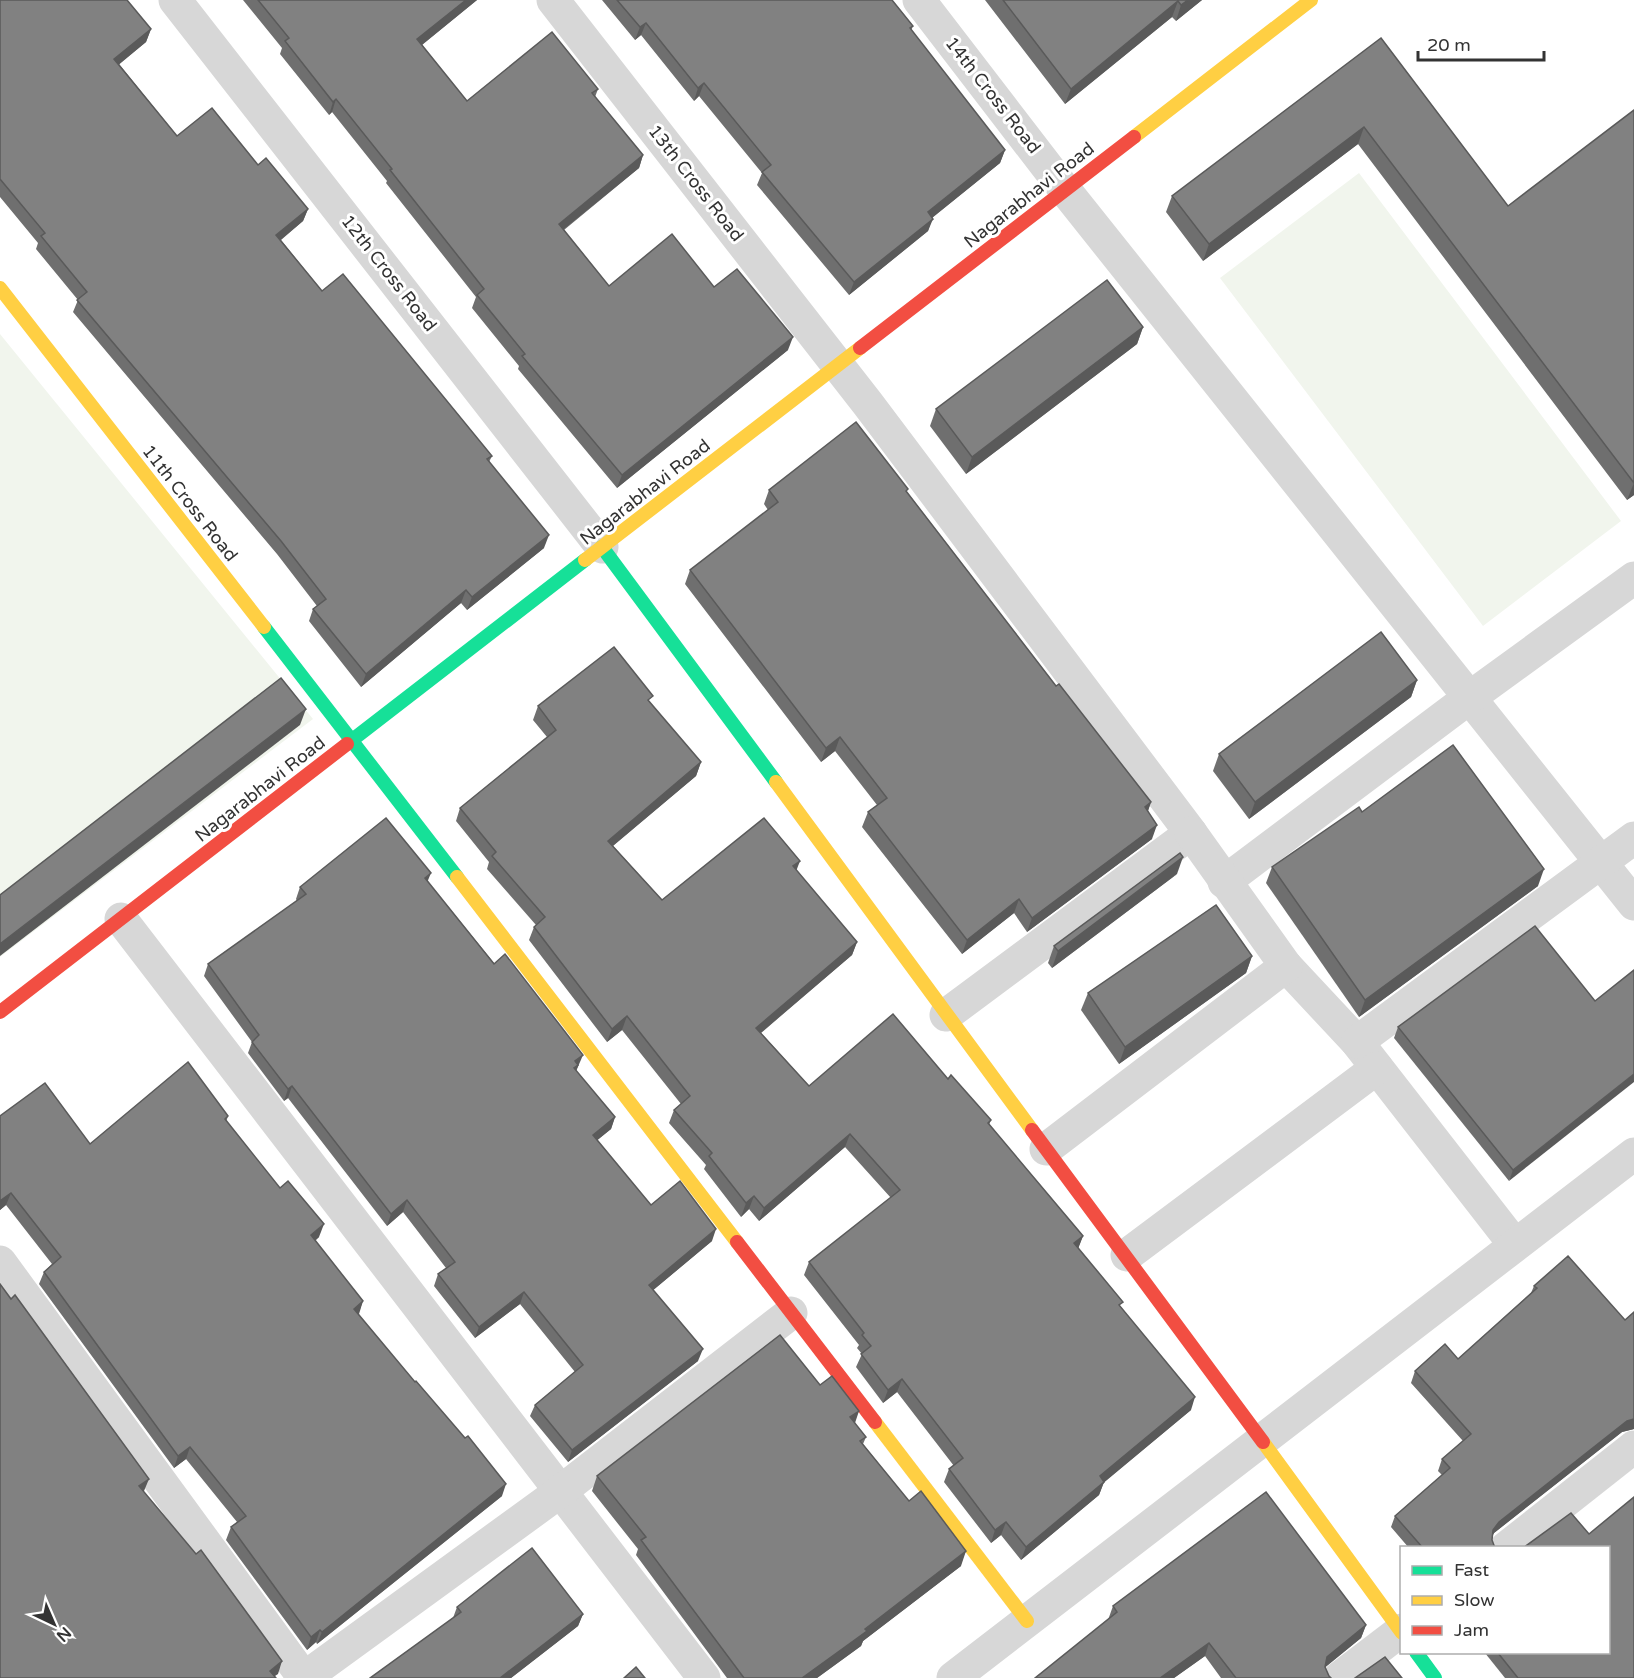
<svg xmlns="http://www.w3.org/2000/svg" width="1634" height="1678" font-family="'Varela Round',sans-serif">
<style>
.green{fill:#f1f5ed}
.lines{fill:none;stroke-linecap:round;stroke-linejoin:round}
.street{stroke:#d7d7d7;stroke-width:33}
.fast{stroke:#16e098;stroke-width:14}
.slow{stroke:#ffcf43;stroke-width:14}
.jam{stroke:#f24e42;stroke-width:14}
.wall{fill:#6f6f6f}
.shaded-wall{fill:#5a5a5a}
.building{fill:#818181;stroke:#5a5a5a;stroke-width:1.5}
.labels{text-anchor:middle;stroke-width:6;stroke-linejoin:round;paint-order:stroke}
.street-label{font-size:18px;fill:#333;stroke:#fff}
</style>
<rect width="100%" height="100%" fill="#fff"/>
<g class="green">
<path d="M 1359,173 L 1621,521 L 1483,626 L 1220,278 Z"/>
<path d="M 0,334 L 313,719 L 0,957 Z"/>
</g>
<g class="lines">
<g class="street">
<path d="M 175,0 L 602,547"/>
<path d="M 553,0 L 868,404 L 1191,833 L 946,1015"/>
<path d="M 919,0 L 1065,190 L 1634,904"/>
<path d="M 1224,882 L 1469,698 L 1634,578"/>
<path d="M 121,919 L 704,1678"/>
<path d="M 1286,966 L 1357,1042 L 1515,1245"/>
<path d="M 1357,1042 L 1634,838"/>
<path d="M 1046,1149 L 1286,966 L 1191,833"/>
<path d="M 1127,1255 L 1377,1068"/>
<path d="M 0,1262 L 304,1678"/>
<path d="M 1506,1548 L 1634,1447"/>
<path d="M 304,1678 L 561,1491 L 791,1313"/>
<path d="M 953,1678 L 1634,1154"/>
<path d="M 1339,1678 L 1402,1630"/>
</g>
<g class="fast">
<path d="M 602,547 L 776,782"/>
<path d="M 264,627 L 457,877"/>
<path d="M 347,744 L 585,560"/>
<path d="M 1416,1652 L 1435,1678"/>
</g>
<g class="slow">
<path d="M 1134,137 L 1311,0"/>
<path d="M 0,288 L 264,627"/>
<path d="M 585,560 L 860,348"/>
<path d="M 776,782 L 1032,1130"/>
<path d="M 457,877 L 737,1242"/>
<path d="M 875,1422 L 1027,1621"/>
<path d="M 1263,1442 L 1402,1633"/>
</g>
<g class="jam">
<path d="M 860,348 L 1134,137"/>
<path d="M 0,1012 L 347,744"/>
<path d="M 1032,1130 L 1263,1442"/>
<path d="M 737,1242 L 875,1422"/>
</g>
</g>
<g class="wall">
<path d="M 0,0 L 151,29 L 146,42 L 119,64 L 177,136 L 258,165 L 308,209 L 303,221 L 281,240 L 322,291 L 492,456 L 489,462 L 544,548 L 467,610 L 461,603 L 361,687 L 309,621 L 313,609 L 317,606 L 277,554 L 73,312 L 78,300 L 36,249 L 38,243 L 0,197 Z"/>
<path d="M 243,0 L 477,0 L 422,45 L 467,101 L 598,89 L 595,97 L 643,155 L 639,168 L 564,230 L 609,286 L 714,287 L 788,350 L 617,488 L 518,369 L 519,366 L 472,308 L 476,297 L 386,183 L 387,181 L 332,112 L 329,115 L 280,54 L 282,48 Z"/>
<path d="M 602,0 L 892,0 L 913,26 L 911,31 L 1005,150 L 1000,163 L 932,218 L 928,231 L 849,295 L 757,185 L 762,173 L 699,96 L 694,101 L 641,35 L 635,40 Z"/>
<path d="M 985,0 L 1202,0 L 1176,21 L 1172,17 L 1065,104 Z"/>
<path d="M 1381,38 L 1508,206 L 1634,110 L 1634,495 L 1627,500 L 1358,144 L 1203,261 L 1166,212 L 1172,196 Z"/>
<path d="M 1143,327 L 1137,344 L 966,474 L 930,426 L 936,409 Z"/>
<path d="M 769,490 L 907,492 L 1056,686 L 1151,802 L 1148,811 L 1152,839 L 1027,932 L 1014,913 L 962,954 L 862,827 L 868,812 L 877,805 L 835,751 L 821,762 L 685,584 L 690,570 L 768,510 L 764,504 Z"/>
<path d="M 1417,680 L 1411,697 L 1249,819 L 1213,771 L 1219,754 Z"/>
<path d="M 650,703 L 701,762 L 696,776 L 613,846 L 662,900 L 796,870 L 857,942 L 852,955 L 761,1033 L 809,1086 L 948,1079 L 991,1120 L 989,1125 L 1083,1236 L 1078,1248 L 1121,1307 L 1191,1410 L 1104,1482 L 1099,1495 L 1021,1560 L 1001,1535 L 991,1543 L 944,1482 L 949,1469 L 954,1466 L 897,1392 L 883,1403 L 856,1367 L 862,1354 L 857,1348 L 859,1345 L 804,1275 L 809,1262 L 891,1198 L 845,1147 L 759,1221 L 749,1209 L 741,1217 L 704,1169 L 706,1165 L 669,1123 L 674,1110 L 681,1104 L 622,1030 L 607,1042 L 529,940 L 534,927 L 536,925 L 487,869 L 489,862 L 456,821 L 460,808 L 547,737 L 533,720 L 538,706 Z"/>
<path d="M 1362,812 L 1538,886 L 1359,1017 L 1266,883 L 1272,867 Z"/>
<path d="M 1177,874 L 1052,968 L 1048,963 L 1054,946 Z"/>
<path d="M 428,882 L 578,1066 L 576,1071 L 615,1117 L 611,1129 L 597,1140 L 651,1205 L 712,1241 L 653,1290 L 698,1361 L 568,1462 L 530,1416 L 535,1405 L 575,1372 L 520,1304 L 475,1338 L 434,1286 L 438,1274 L 446,1268 L 403,1212 L 387,1226 L 288,1098 L 284,1101 L 248,1053 L 252,1042 L 204,976 L 208,964 L 297,901 L 296,899 L 300,887 Z"/>
<path d="M 1252,956 L 1246,973 L 1119,1064 L 1081,1010 L 1088,993 Z"/>
<path d="M 1595,1001 L 1509,1181 L 1394,1038 L 1398,1027 Z"/>
<path d="M 0,1116 L 90,1144 L 228,1116 L 226,1122 L 319,1237 L 315,1241 L 363,1301 L 358,1314 L 502,1496 L 317,1644 L 316,1642 L 307,1650 L 226,1540 L 231,1527 L 237,1522 L 186,1459 L 174,1468 L 39,1284 L 44,1272 L 52,1264 L 6,1205 L 0,1210 Z"/>
<path d="M 1534,1286 L 1625,1320 L 1634,1312 L 1634,1429 L 1622,1432 L 1494,1533 L 1492,1537 L 1492,1540 L 1495,1548 L 1409,1548 L 1391,1527 L 1395,1516 L 1442,1475 L 1438,1471 L 1442,1459 L 1463,1441 L 1411,1383 L 1415,1371 L 1458,1359 L 1531,1293 Z"/>
<path d="M 820,1385 L 866,1437 L 863,1444 L 961,1566 L 863,1641 L 861,1646 L 817,1678 L 727,1678 L 636,1555 L 638,1549 L 592,1491 L 597,1476 Z"/>
<path d="M 1113,1606 L 1366,1625 L 1361,1638 L 1325,1667 L 1329,1676 L 1331,1678 L 1221,1678 L 1205,1656 L 1174,1678 L 1035,1678 L 1108,1620 Z"/>
<path d="M 457,1607 L 583,1614 L 578,1626 L 511,1678 L 370,1678 L 453,1618 Z"/>
<path d="M 1485,1653 L 1608,1653 L 1634,1678 L 1505,1678 Z"/>
</g>
<g class="shaded-wall">
<path d="M 466,0 L 477,0 L 413,52 L 417,39 Z"/>
<path d="M 1188,0 L 1202,0 L 1176,21 L 1181,5 Z"/>
<path d="M 1178,1 L 1172,17 L 1065,104 L 1071,89 Z"/>
<path d="M 646,23 L 641,35 L 635,40 L 640,27 Z"/>
<path d="M 151,29 L 146,42 L 110,72 L 114,59 Z"/>
<path d="M 704,83 L 699,96 L 694,101 L 698,88 Z"/>
<path d="M 336,99 L 332,112 L 329,115 L 333,102 Z"/>
<path d="M 1364,127 L 1358,144 L 1203,261 L 1209,244 Z"/>
<path d="M 1005,150 L 1000,163 L 923,225 L 928,212 Z"/>
<path d="M 643,155 L 639,168 L 554,237 L 559,224 Z"/>
<path d="M 308,209 L 303,221 L 272,247 L 276,235 Z"/>
<path d="M 933,219 L 928,231 L 849,295 L 854,282 Z"/>
<path d="M 1143,327 L 1137,344 L 966,474 L 972,457 Z"/>
<path d="M 793,337 L 788,350 L 617,488 L 622,475 Z"/>
<path d="M 1634,483 L 1634,495 L 1627,500 Z"/>
<path d="M 549,535 L 544,548 L 467,610 L 472,597 Z"/>
<path d="M 466,590 L 461,603 L 361,687 L 366,674 Z"/>
<path d="M 1417,680 L 1411,697 L 1249,819 L 1255,802 Z"/>
<path d="M 306,709 L 300,725 L 0,956 L 0,944 Z"/>
<path d="M 840,737 L 835,751 L 821,762 L 826,748 Z"/>
<path d="M 701,762 L 696,776 L 603,854 L 608,841 Z"/>
<path d="M 1151,802 L 1146,816 L 1145,807 Z"/>
<path d="M 1157,825 L 1152,839 L 1027,932 L 1032,918 Z"/>
<path d="M 1183,857 L 1177,874 L 1052,968 L 1058,951 Z"/>
<path d="M 800,861 L 795,874 L 793,866 Z"/>
<path d="M 1544,869 L 1538,886 L 1359,1017 L 1365,1000 Z"/>
<path d="M 431,873 L 426,885 L 425,878 Z"/>
<path d="M 1019,899 L 1014,913 L 962,954 L 967,940 Z"/>
<path d="M 857,942 L 852,955 L 751,1041 L 756,1028 Z"/>
<path d="M 1252,956 L 1246,973 L 1119,1064 L 1125,1047 Z"/>
<path d="M 627,1016 L 622,1030 L 607,1042 L 612,1029 Z"/>
<path d="M 583,1055 L 574,1076 L 570,1080 L 575,1061 Z"/>
<path d="M 1634,1074 L 1634,1082 L 1509,1181 L 1513,1170 Z"/>
<path d="M 292,1086 L 288,1098 L 284,1101 L 288,1089 Z"/>
<path d="M 615,1117 L 611,1129 L 589,1147 L 593,1135 Z"/>
<path d="M 850,1134 L 845,1147 L 759,1221 L 764,1208 Z"/>
<path d="M 11,1193 L 6,1205 L 0,1210 L 0,1201 Z"/>
<path d="M 754,1196 L 749,1209 L 741,1217 L 746,1203 Z"/>
<path d="M 407,1200 L 403,1212 L 387,1226 L 391,1214 Z"/>
<path d="M 324,1224 L 319,1237 L 306,1248 L 311,1235 Z"/>
<path d="M 716,1229 L 712,1241 L 645,1297 L 649,1285 Z"/>
<path d="M 1083,1236 L 1078,1249 L 1074,1243 Z"/>
<path d="M 524,1292 L 520,1304 L 475,1338 L 479,1327 Z"/>
<path d="M 363,1301 L 359,1314 L 349,1322 L 354,1309 Z"/>
<path d="M 703,1349 L 698,1361 L 568,1462 L 572,1450 Z"/>
<path d="M 902,1379 L 897,1392 L 883,1403 L 888,1390 Z"/>
<path d="M 1195,1397 L 1191,1410 L 1095,1490 L 1100,1476 Z"/>
<path d="M 859,1411 L 854,1426 L 850,1417 Z"/>
<path d="M 1634,1419 L 1634,1429 L 1622,1432 L 1494,1533 L 1488,1542 L 1493,1530 L 1499,1522 L 1627,1421 Z"/>
<path d="M 190,1447 L 186,1459 L 174,1468 L 178,1456 Z"/>
<path d="M 149,1479 L 144,1491 L 134,1498 L 139,1486 Z"/>
<path d="M 1104,1482 L 1099,1495 L 1021,1560 L 1026,1547 Z"/>
<path d="M 506,1484 L 502,1496 L 317,1644 L 322,1632 Z"/>
<path d="M 1006,1522 L 1001,1535 L 991,1543 L 995,1530 Z"/>
<path d="M 966,1551 L 961,1566 L 863,1641 L 861,1646 L 817,1678 L 802,1678 Z"/>
<path d="M 583,1614 L 578,1626 L 511,1678 L 500,1678 Z"/>
<path d="M 1366,1625 L 1361,1638 L 1322,1670 L 1327,1657 Z"/>
<path d="M 320,1630 L 316,1642 L 307,1650 L 311,1637 Z"/>
<path d="M 1209,1643 L 1205,1656 L 1174,1678 L 1160,1678 Z"/>
<path d="M 282,1661 L 278,1674 L 272,1678 L 270,1671 Z"/>
</g>
<g class="building">
<path d="M 0,0 L 127,0 L 151,29 L 114,59 L 177,136 L 212,108 L 258,165 L 266,158 L 308,209 L 276,235 L 322,291 L 343,274 L 492,456 L 487,459 L 549,535 L 472,597 L 466,590 L 366,674 L 313,609 L 326,599 L 281,541 L 77,300 L 87,292 L 41,236 L 45,233 L 0,179 Z"/>
<path d="M 258,0 L 466,0 L 417,39 L 467,101 L 552,32 L 598,89 L 592,93 L 643,155 L 559,224 L 609,286 L 672,234 L 714,287 L 737,269 L 793,337 L 622,475 L 522,356 L 525,354 L 477,295 L 484,289 L 390,170 L 392,169 L 336,99 L 333,102 L 285,41 L 289,38 Z"/>
<path d="M 617,0 L 892,0 L 913,26 L 910,28 L 1005,150 L 928,212 L 933,219 L 854,282 L 762,172 L 771,165 L 704,83 L 698,88 L 646,23 L 640,27 Z"/>
<path d="M 1003,0 L 1188,0 L 1181,5 L 1178,1 L 1071,89 Z"/>
<path d="M 1381,38 L 1508,206 L 1634,110 L 1634,483 L 1364,127 L 1209,244 L 1172,196 Z"/>
<path d="M 1107,280 L 1143,327 L 972,457 L 936,409 Z"/>
<path d="M 856,422 L 908,489 L 906,491 L 1056,686 L 1059,684 L 1151,802 L 1145,807 L 1157,825 L 1032,918 L 1019,899 L 967,940 L 868,812 L 887,798 L 840,737 L 826,748 L 690,570 L 778,502 L 769,490 Z"/>
<path d="M 1381,632 L 1417,680 L 1255,802 L 1219,754 Z"/>
<path d="M 614,647 L 653,696 L 648,700 L 701,762 L 608,841 L 662,900 L 764,818 L 800,861 L 793,866 L 857,942 L 756,1028 L 809,1086 L 893,1014 L 948,1079 L 951,1075 L 991,1120 L 988,1123 L 1083,1236 L 1074,1243 L 1123,1302 L 1119,1305 L 1195,1397 L 1100,1476 L 1104,1482 L 1026,1547 L 1006,1522 L 995,1530 L 949,1469 L 963,1458 L 902,1379 L 888,1390 L 861,1354 L 871,1346 L 862,1335 L 864,1333 L 809,1262 L 900,1190 L 850,1134 L 764,1208 L 754,1196 L 746,1203 L 709,1156 L 712,1153 L 674,1110 L 690,1096 L 627,1016 L 612,1029 L 534,927 L 545,917 L 492,856 L 496,852 L 460,808 L 556,730 L 538,706 Z"/>
<path d="M 281,678 L 306,709 L 0,944 L 0,895 Z"/>
<path d="M 1453,745 L 1544,869 L 1365,1000 L 1272,867 L 1359,807 L 1362,812 Z"/>
<path d="M 386,818 L 431,873 L 425,878 L 494,964 L 505,954 L 583,1055 L 575,1061 L 578,1065 L 574,1068 L 615,1117 L 593,1135 L 651,1205 L 680,1181 L 716,1229 L 649,1285 L 703,1349 L 572,1450 L 535,1405 L 583,1365 L 524,1292 L 479,1327 L 438,1274 L 455,1262 L 407,1200 L 391,1214 L 292,1086 L 288,1089 L 252,1042 L 259,1035 L 208,964 L 306,894 L 300,887 Z"/>
<path d="M 1180,853 L 1183,857 L 1058,951 L 1054,946 Z"/>
<path d="M 1216,905 L 1252,956 L 1125,1047 L 1088,993 Z"/>
<path d="M 1535,926 L 1595,1001 L 1634,970 L 1634,1074 L 1513,1170 L 1398,1027 Z"/>
<path d="M 188,1062 L 228,1116 L 225,1119 L 280,1188 L 288,1181 L 324,1224 L 311,1235 L 363,1301 L 354,1309 L 415,1382 L 416,1381 L 465,1438 L 468,1436 L 506,1484 L 322,1632 L 320,1630 L 311,1637 L 231,1527 L 246,1516 L 190,1447 L 178,1456 L 44,1272 L 61,1257 L 11,1193 L 0,1201 L 0,1116 L 45,1083 L 90,1144 Z"/>
<path d="M 1568,1256 L 1625,1320 L 1634,1312 L 1634,1419 L 1627,1421 L 1499,1522 L 1493,1530 L 1492,1540 L 1495,1548 L 1423,1548 L 1395,1516 L 1450,1468 L 1442,1459 L 1471,1434 L 1415,1371 L 1445,1344 L 1458,1359 L 1537,1288 L 1534,1286 Z"/>
<path d="M 0,1284 L 11,1299 L 15,1295 L 149,1479 L 139,1486 L 196,1554 L 201,1550 L 282,1661 L 270,1671 L 276,1678 L 1,1678 L 0,1677 Z"/>
<path d="M 780,1335 L 820,1385 L 832,1376 L 859,1411 L 850,1417 L 866,1437 L 860,1441 L 909,1501 L 921,1491 L 966,1551 L 865,1629 L 867,1631 L 802,1678 L 744,1678 L 641,1540 L 646,1537 L 597,1476 Z"/>
<path d="M 1266,1492 L 1366,1625 L 1327,1657 L 1325,1667 L 1329,1676 L 1331,1678 L 1236,1678 L 1209,1643 L 1160,1678 L 1035,1678 L 1117,1612 L 1113,1606 Z"/>
<path d="M 1634,1497 L 1634,1678 L 1518,1678 L 1498,1653 L 1608,1653 L 1608,1548 L 1523,1548 L 1571,1513 L 1589,1534 Z"/>
<path d="M 532,1548 L 583,1614 L 500,1678 L 370,1678 L 461,1612 L 457,1607 Z"/>
<path d="M 1385,1657 L 1402,1678 L 1355,1678 Z"/>
<path d="M 636,1667 L 645,1678 L 624,1678 Z"/>
</g>
<g class="labels">
<g class="street-label">
<text transform="translate(993 95) rotate(52)" y="6">14th Cross Road</text>
<text transform="translate(696 183) rotate(52)" y="6">13th Cross Road</text>
<text transform="translate(1029 195) rotate(-38)" y="6">Nagarabhavi Road</text>
<text transform="translate(389 273) rotate(52)" y="6">12th Cross Road</text>
<text transform="translate(645 492) rotate(-38)" y="6">Nagarabhavi Road</text>
<text transform="translate(190 503) rotate(52)" y="6">11th Cross Road</text>
<text transform="translate(260 789) rotate(-38)" y="6">Nagarabhavi Road</text>
</g>
</g>
<rect x="1400" y="1546" width="210" height="108" fill="#ffffff" stroke="#adadad" stroke-width="1.5"/>
<rect x="1412" y="1566" width="30" height="9" fill="#16e098" stroke="#adadad" stroke-width="1.5"/>
<text x="1454" y="1576" font-size="18" fill="#333333">Fast</text>
<rect x="1412" y="1596" width="30" height="9" fill="#ffcf43" stroke="#adadad" stroke-width="1.5"/>
<text x="1454" y="1606" font-size="18" fill="#333333">Slow</text>
<rect x="1412" y="1626" width="30" height="9" fill="#f24e42" stroke="#adadad" stroke-width="1.5"/>
<text x="1454" y="1636" font-size="18" fill="#333333">Jam</text>
<g transform="translate(54 1624) rotate(136)" stroke="#ffffff" stroke-width="4.5" paint-order="stroke">
<path d="M0-4.5L10 22L0 15L-10 22Z" fill="#333333"/>
<text y="-9" font-size="16" font-weight="bold" text-anchor="middle" fill="#333333">N</text>
</g>
<path d="M1418 51v9h126v-9" fill="none" stroke="#333333" stroke-width="3"/>
<text x="1427" y="51" font-size="18" fill="#333333" stroke="#ffffff" stroke-width="4.5" paint-order="stroke">20 m</text>
</svg>
